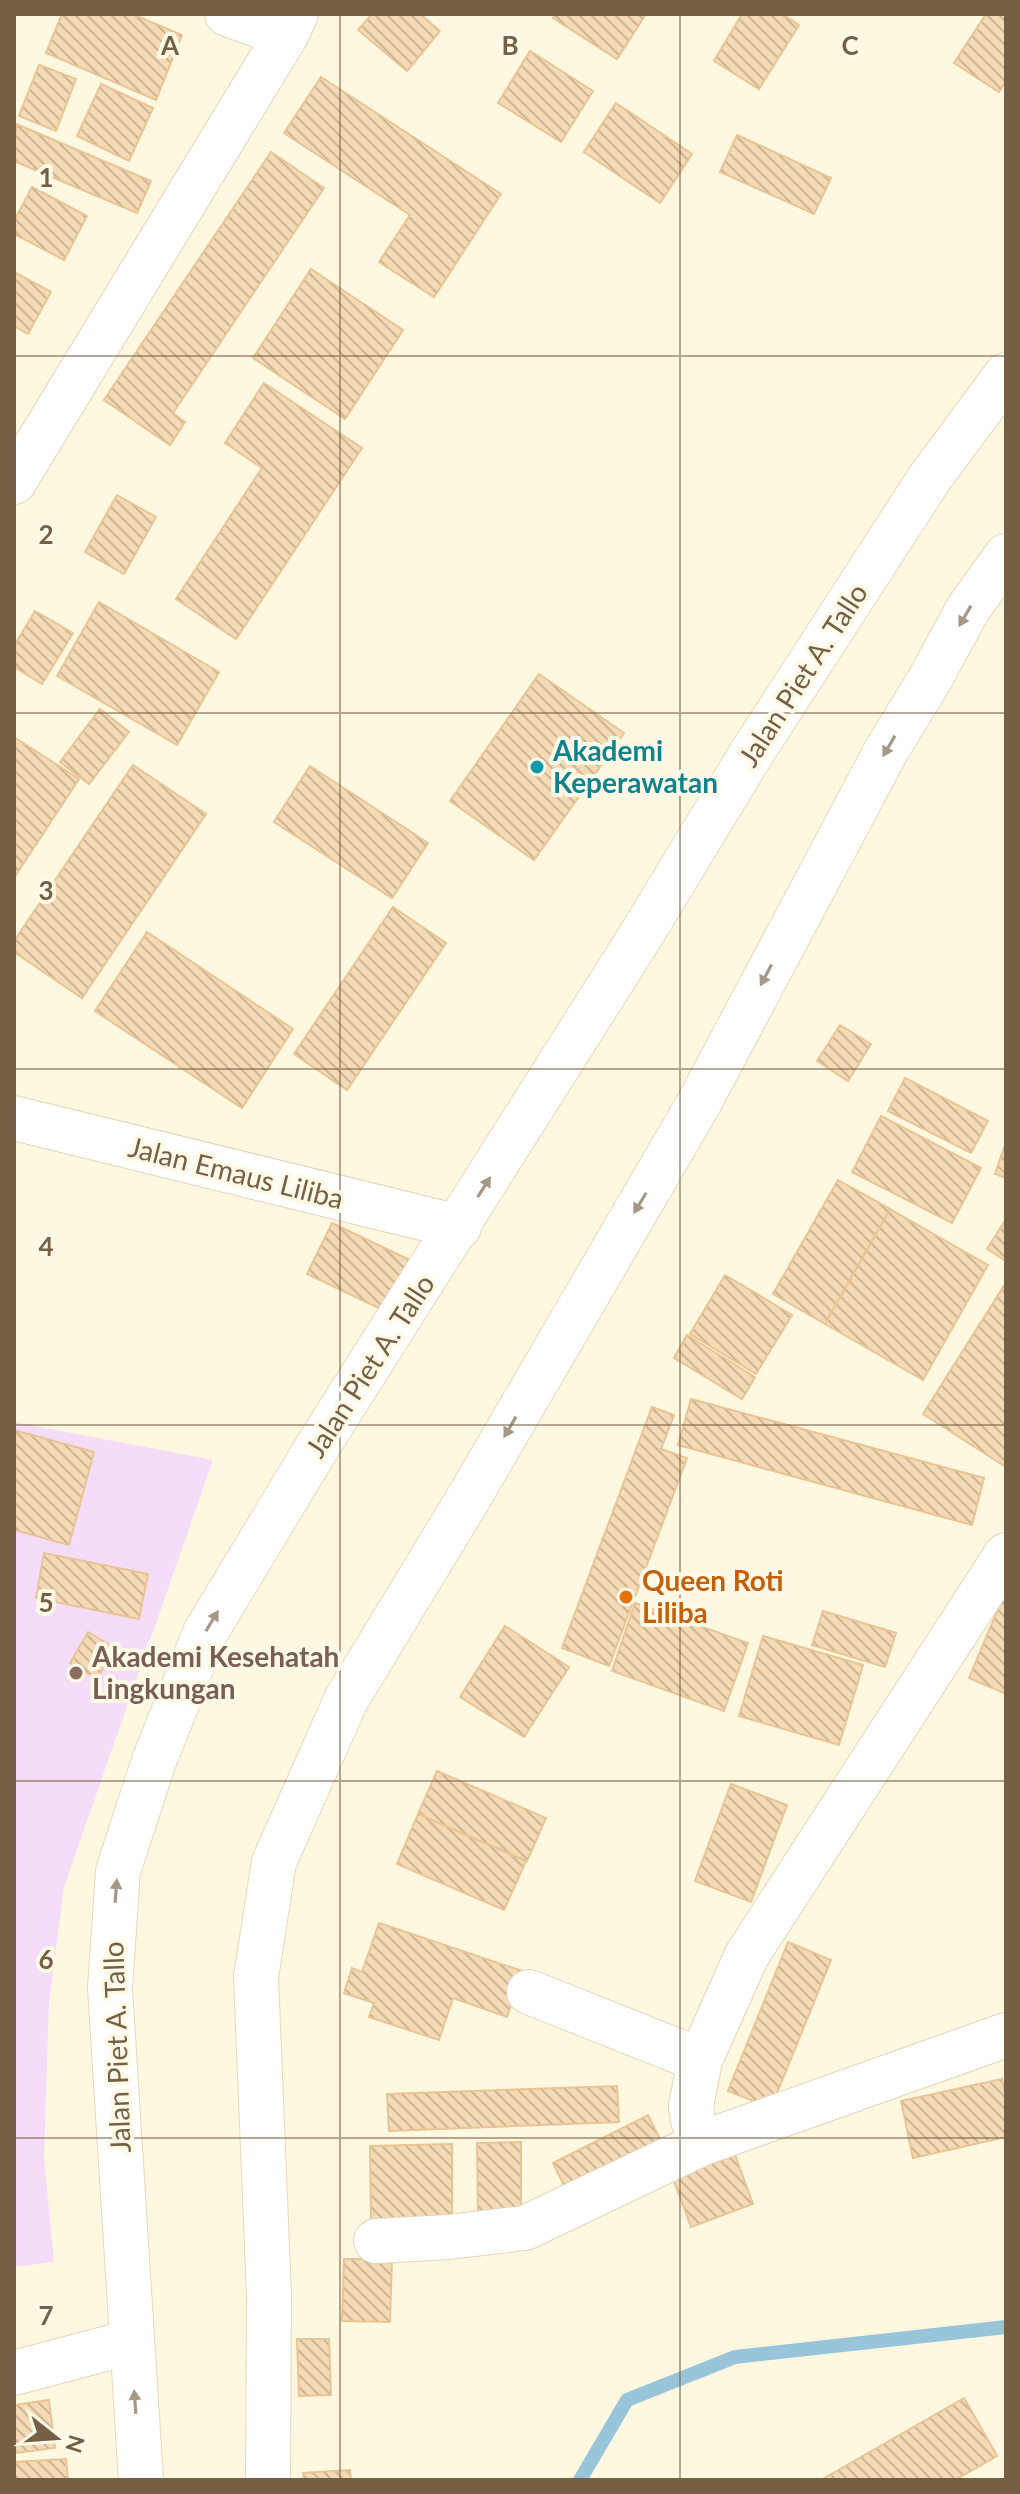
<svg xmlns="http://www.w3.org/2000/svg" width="1020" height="2494" font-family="Lato,sans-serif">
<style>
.education{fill:#f5ddfa}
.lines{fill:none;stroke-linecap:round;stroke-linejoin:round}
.stream{stroke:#99c5db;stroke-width:14}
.building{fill:url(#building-back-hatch);stroke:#e9c495;stroke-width:2}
.minor-casing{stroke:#e3d5bb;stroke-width:46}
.tertiary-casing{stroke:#e3d5bb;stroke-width:46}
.secondary-casing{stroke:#e8d8b9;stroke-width:46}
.minor{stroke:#fff;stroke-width:44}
.tertiary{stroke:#fff;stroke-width:44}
.secondary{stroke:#fff;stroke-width:44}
.oneway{fill:#a69886}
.grid{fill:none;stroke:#766045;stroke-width:2;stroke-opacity:0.55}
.culture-dot{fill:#0f9aa8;stroke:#fffae8;stroke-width:3}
.food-dot{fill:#e8710a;stroke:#fffae8;stroke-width:3}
.education-dot{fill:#8d6e63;stroke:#fffae8;stroke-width:3}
.labels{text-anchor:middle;stroke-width:8;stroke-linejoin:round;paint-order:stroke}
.street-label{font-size:28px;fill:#766045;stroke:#fffae8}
.culture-label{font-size:28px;font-weight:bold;fill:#0d838f;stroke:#fffae8;text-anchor:start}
.food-label{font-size:28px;font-weight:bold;fill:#c56008;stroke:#fffae8;text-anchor:start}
.education-label{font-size:28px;font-weight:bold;fill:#785e54;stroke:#fffae8;text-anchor:start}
.grid-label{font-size:26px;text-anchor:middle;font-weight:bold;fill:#766045;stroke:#fffae8;stroke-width:8;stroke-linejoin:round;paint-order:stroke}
</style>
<defs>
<pattern id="building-back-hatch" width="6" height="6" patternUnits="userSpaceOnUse" patternTransform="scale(2)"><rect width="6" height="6" fill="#f5dbb5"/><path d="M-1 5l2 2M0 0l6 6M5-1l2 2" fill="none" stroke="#cbb595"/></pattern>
</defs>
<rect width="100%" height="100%" fill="#fef8e0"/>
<path class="education" d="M 14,1422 L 213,1460 L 64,1887 L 49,2003 L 44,2157 L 54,2262 L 14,2267 Z"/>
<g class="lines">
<path class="stream" d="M 580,2480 L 627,2400 L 735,2357 L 1006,2327"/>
</g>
<g class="building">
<path d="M 62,14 L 132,14 L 182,35 L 156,100 L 46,53 Z"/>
<path d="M 372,14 L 420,14 L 440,31 L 407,71 L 358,30 Z"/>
<path d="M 556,14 L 646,14 L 617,59 L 553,18 Z"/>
<path d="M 742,14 L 782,14 L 799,25 L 759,89 L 714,61 Z"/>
<path d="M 986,14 L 1006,14 L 1006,81 L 999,92 L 954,63 Z"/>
<path d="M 530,51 L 593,91 L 561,142 L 498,103 Z"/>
<path d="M 39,65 L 76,79 L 56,131 L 19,116 Z"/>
<path d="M 321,77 L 501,194 L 434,297 L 379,262 L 410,215 L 284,133 Z"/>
<path d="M 101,84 L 153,108 L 129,161 L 77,136 Z"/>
<path d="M 616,103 L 692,154 L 660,203 L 584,152 Z"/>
<path d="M 16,124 L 151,181 L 137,213 L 14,161 Z"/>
<path d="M 737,135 L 831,178 L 814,214 L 720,172 Z"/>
<path d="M 271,152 L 324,188 L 173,413 L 185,422 L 170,445 L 104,400 Z"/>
<path d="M 32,187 L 87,216 L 64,260 L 14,234 L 14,221 Z"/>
<path d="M 311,269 L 403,330 L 345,419 L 253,358 Z"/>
<path d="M 14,272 L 51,292 L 28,334 L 14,326 Z"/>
<path d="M 264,383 L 362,448 L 236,639 L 176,599 L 262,468 L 225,443 Z"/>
<path d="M 117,495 L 156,517 L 124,574 L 85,552 Z"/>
<path d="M 99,602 L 219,672 L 177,745 L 57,676 Z"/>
<path d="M 35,611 L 73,633 L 42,684 L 14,667 L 14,646 Z"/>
<path d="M 539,674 L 624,733 L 534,860 L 450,801 Z"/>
<path d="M 100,709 L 129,732 L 89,784 L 60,762 Z"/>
<path d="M 14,737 L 79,779 L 14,878 Z"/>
<path d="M 133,765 L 206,814 L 82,998 L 14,952 L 14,941 Z"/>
<path d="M 310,766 L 428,843 L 392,898 L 274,822 Z"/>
<path d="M 393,907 L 446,943 L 347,1090 L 294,1054 Z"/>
<path d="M 147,932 L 293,1029 L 242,1108 L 95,1011 Z"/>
<path d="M 840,1025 L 871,1044 L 848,1081 L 817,1061 Z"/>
<path d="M 905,1078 L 988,1121 L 971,1153 L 888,1111 Z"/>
<path d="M 881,1116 L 981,1168 L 952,1223 L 852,1172 Z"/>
<path d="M 1006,1142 L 1006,1178 L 995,1174 Z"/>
<path d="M 838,1180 L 890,1209 L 825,1324 L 773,1294 Z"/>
<path d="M 890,1209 L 988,1265 L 923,1380 L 825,1324 Z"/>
<path d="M 1006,1219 L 1006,1261 L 987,1249 Z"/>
<path d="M 332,1223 L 412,1261 L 387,1312 L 307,1274 Z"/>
<path d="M 725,1275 L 792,1315 L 756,1374 L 690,1334 Z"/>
<path d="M 1005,1284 L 1006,1285 L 1006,1467 L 923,1414 Z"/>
<path d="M 687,1335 L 755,1377 L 742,1399 L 674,1358 Z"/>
<path d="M 691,1399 L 984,1478 L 972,1525 L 678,1445 Z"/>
<path d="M 652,1407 L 674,1415 L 661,1449 L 687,1458 L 609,1666 L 562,1648 Z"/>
<path d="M 14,1430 L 94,1452 L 69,1545 L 14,1530 Z"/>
<path d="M 44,1553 L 148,1574 L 139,1619 L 36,1598 Z"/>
<path d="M 1006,1590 L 1006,1694 L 969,1678 Z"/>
<path d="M 635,1603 L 748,1643 L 724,1711 L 612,1671 Z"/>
<path d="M 823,1611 L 896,1633 L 885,1667 L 812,1645 Z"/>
<path d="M 505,1626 L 569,1667 L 524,1737 L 460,1697 Z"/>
<path d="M 88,1632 L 115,1648 L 97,1679 L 70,1663 Z"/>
<path d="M 763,1636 L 863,1665 L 839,1745 L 739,1716 Z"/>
<path d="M 437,1771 L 546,1818 L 527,1861 L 418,1814 Z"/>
<path d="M 731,1784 L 787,1805 L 751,1902 L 695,1881 Z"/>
<path d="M 418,1814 L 526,1861 L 504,1910 L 397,1864 Z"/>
<path d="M 379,1923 L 522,1971 L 507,2017 L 453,1998 L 439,2040 L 369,2017 L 374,2003 L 344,1993 L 352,1968 L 362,1972 Z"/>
<path d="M 788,1942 L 831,1960 L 771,2108 L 728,2091 Z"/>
<path d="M 1002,2079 L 1006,2098 L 1006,2137 L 913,2158 L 901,2101 Z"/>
<path d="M 617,2086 L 619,2122 L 389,2131 L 387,2094 Z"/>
<path d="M 648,2115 L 662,2143 L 567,2192 L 553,2163 Z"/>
<path d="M 521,2142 L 521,2212 L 478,2213 L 477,2143 Z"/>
<path d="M 452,2144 L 452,2221 L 371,2223 L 370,2146 Z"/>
<path d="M 735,2155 L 753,2204 L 691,2227 L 673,2178 Z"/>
<path d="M 344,2259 L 392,2259 L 390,2322 L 342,2321 Z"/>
<path d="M 297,2339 L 329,2339 L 331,2395 L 299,2396 Z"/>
<path d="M 964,2398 L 997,2456 L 955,2480 L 821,2480 Z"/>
<path d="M 49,2400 L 55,2448 L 14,2453 L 14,2405 Z"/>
<path d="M 66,2459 L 68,2480 L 14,2480 L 14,2462 Z"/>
<path d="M 350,2470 L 351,2480 L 304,2480 L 303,2473 Z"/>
</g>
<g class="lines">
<defs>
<g id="minor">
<path d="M 227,14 L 286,35"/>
<path d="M 14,482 L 286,35 L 296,14"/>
<path d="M 14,1118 L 459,1227"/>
<path d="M 1006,1555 L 747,1955 L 700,2060 L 691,2106 L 693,2120 L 703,2143 L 1006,2035"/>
<path d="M 529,1992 L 700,2060"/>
<path d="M 376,2241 L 449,2237 L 525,2228 L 703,2143"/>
</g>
<path id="tertiary" d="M 14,2373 L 131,2342"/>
<g id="secondary">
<path d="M 141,2480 L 110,1988 L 118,1871 L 154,1761 L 205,1633 L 321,1441 L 643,932 L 751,754 L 929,479 L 1006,375"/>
<path d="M 268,2480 L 269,2296 L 256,1977 L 274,1862 L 346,1700 L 468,1499 L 699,1103 L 886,751 L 930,679 L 968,609 L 1006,556"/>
</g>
</defs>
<use href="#minor" class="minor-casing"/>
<use href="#tertiary" class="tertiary-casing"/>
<use href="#secondary" class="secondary-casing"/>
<use href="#minor" class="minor"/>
<use href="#tertiary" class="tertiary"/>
<use href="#secondary" class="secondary"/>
</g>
<defs><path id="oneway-solid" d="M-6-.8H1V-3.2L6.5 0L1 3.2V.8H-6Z" transform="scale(2)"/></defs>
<g class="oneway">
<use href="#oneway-solid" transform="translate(965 616) rotate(120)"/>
<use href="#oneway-solid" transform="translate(889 746) rotate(120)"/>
<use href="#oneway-solid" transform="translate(766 975) rotate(118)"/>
<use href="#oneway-solid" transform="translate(484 1187) rotate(-58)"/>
<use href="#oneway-solid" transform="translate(640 1203) rotate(121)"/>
<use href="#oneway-solid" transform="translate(510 1427) rotate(120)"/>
<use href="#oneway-solid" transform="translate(212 1621) rotate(-59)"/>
<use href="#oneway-solid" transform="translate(116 1891) rotate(-86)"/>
<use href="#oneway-solid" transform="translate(135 2402) rotate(-94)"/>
</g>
<path class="grid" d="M 340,14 L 340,2480M 680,14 L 680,2480M 14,356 L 1006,356M 14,713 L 1006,713M 14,1069 L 1006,1069M 14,1425 L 1006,1425M 14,1781 L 1006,1781M 14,2138 L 1006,2138"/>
<circle class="culture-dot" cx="537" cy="767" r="8"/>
<circle class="food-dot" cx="626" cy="1597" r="8"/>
<circle class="education-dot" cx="76" cy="1673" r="8"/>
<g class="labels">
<g class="street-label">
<text transform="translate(803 675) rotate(-57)" y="10">Jalan Piet A. Tallo</text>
<text transform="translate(236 1173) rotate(14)" y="10">Jalan Emaus Liliba</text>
<text transform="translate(370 1366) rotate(-57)" y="10">Jalan Piet A. Tallo</text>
<text transform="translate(117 2047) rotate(-92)" y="10">Jalan Piet A. Tallo</text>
</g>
<g class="culture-label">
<text x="553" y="761">Akademi<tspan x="553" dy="32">Keperawatan</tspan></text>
</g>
<g class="food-label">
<text x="642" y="1591">Queen Roti<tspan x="642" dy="32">Liliba</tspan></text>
</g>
<g class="education-label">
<text x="92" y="1667">Akademi Kesehatah<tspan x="92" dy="32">Lingkungan</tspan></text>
</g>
</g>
<g class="grid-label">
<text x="170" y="55">A</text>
<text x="510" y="55">B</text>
<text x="850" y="55">C</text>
<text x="46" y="187">1</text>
<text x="46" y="544">2</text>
<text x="46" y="900">3</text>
<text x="46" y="1256">4</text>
<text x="46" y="1612">5</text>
<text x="46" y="1969">6</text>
<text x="46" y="2325">7</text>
</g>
<rect width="1020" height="2494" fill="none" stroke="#766045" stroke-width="32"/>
<g transform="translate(56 2438) rotate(107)" stroke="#fffae8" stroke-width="6" paint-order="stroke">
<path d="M0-6L14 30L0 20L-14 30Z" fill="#766045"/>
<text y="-12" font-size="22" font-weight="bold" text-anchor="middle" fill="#766045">N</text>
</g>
</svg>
